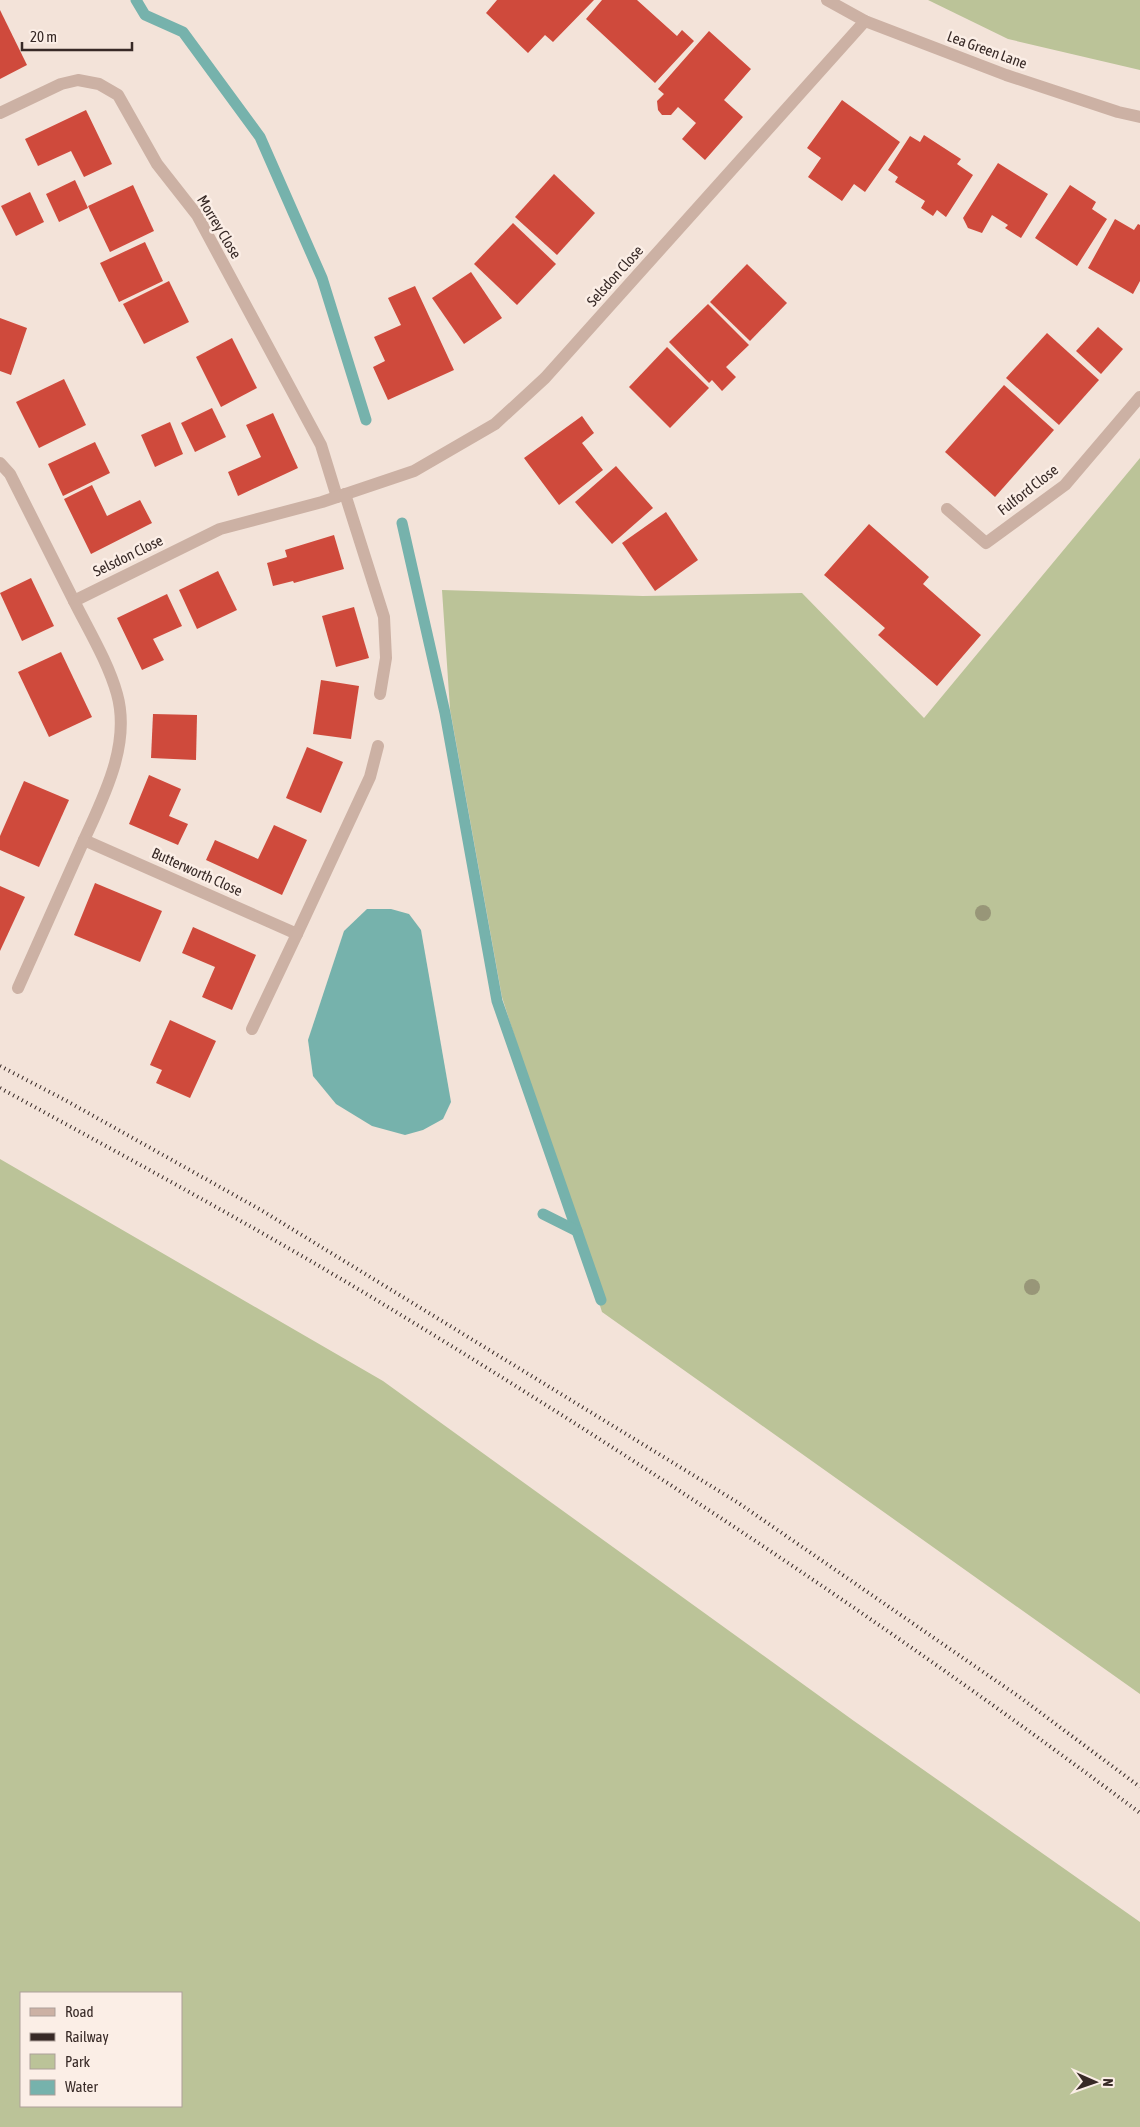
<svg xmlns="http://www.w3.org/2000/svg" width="1140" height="2127" font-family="'Asap Condensed',sans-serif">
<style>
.green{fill:#bbc398;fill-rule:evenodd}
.water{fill:#76b2ac}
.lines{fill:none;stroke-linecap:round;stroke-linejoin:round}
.stream{stroke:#76b2ac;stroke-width:11}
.building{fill:#cf4a3c}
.minor{stroke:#ccb1a4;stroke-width:12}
.rail{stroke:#372926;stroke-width:4;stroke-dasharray:1 4;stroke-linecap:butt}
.tree{fill:#989678}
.labels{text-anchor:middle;stroke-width:5;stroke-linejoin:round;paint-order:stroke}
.street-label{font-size:15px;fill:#372926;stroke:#fbeee6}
</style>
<rect width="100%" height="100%" fill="#f3e3d9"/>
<g class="green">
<path d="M 928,0 L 1140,0 L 1140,70 L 1008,39 Z"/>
<path d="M 1140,458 L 1140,1694 L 602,1312 L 502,997 L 450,709 L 442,590 L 643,596 L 802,593 L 924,718 Z"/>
<path d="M 0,1159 L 383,1381 L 854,1721 L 1140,1922 L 1140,2127 L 0,2127 ZM 21,1993 L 181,1993 L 181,2106 L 21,2106 Z"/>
</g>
<path class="water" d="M 367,909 L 391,909 L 409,914 L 421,930 L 451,1102 L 443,1119 L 423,1130 L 405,1135 L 372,1126 L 336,1104 L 313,1076 L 308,1040 L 344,931 Z"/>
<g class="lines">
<g class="stream">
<path d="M 136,0 L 145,15 L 183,32 L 260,137 L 322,278 L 366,420"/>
<path d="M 402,523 L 445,713 L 497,1001 L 601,1300"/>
<path d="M 543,1214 L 577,1231"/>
</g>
</g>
<g class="building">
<path d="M 497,0 L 594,0 L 553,42 L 545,35 L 528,53 L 486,13 Z"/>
<path d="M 602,0 L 637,0 L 677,36 L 682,30 L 694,41 L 655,83 L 586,19 Z"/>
<path d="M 0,10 L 27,65 L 0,79 Z"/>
<path d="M 709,31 L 751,69 L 724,100 L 743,117 L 705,160 L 682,139 L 696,123 L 678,107 L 671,115 L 662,115 L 658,110 L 657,101 L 664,94 L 658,89 Z"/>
<path d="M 842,100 L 900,142 L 865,192 L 854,184 L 842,201 L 808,177 L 821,158 L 807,148 Z"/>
<path d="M 86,110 L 112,164 L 84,177 L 71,151 L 38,166 L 25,139 Z"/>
<path d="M 924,135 L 961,159 L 957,164 L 973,175 L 946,217 L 937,210 L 933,216 L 921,208 L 925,201 L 895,182 L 898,177 L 888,170 L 910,136 L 920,142 Z"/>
<path d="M 998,163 L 1048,194 L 1021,238 L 1005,228 L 1008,225 L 992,215 L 982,233 L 968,228 L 963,218 Z"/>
<path d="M 554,174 L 595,213 L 557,255 L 515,217 Z"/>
<path d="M 75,180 L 88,208 L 59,222 L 46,194 Z"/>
<path d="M 133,185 L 154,231 L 110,252 L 88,206 Z"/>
<path d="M 1070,185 L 1096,202 L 1092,209 L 1107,219 L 1077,266 L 1035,238 Z"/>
<path d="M 30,192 L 44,222 L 16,236 L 1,206 Z"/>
<path d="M 1115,219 L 1134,230 L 1138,224 L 1140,225 L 1140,281 L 1133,294 L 1088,268 Z"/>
<path d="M 513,223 L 556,264 L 517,305 L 474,264 Z"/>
<path d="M 145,242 L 163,281 L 119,302 L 100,263 Z"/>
<path d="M 747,264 L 787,303 L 750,341 L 710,302 Z"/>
<path d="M 471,272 L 502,318 L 464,344 L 432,298 Z"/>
<path d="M 169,281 L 189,322 L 144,344 L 123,304 Z"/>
<path d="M 415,286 L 454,370 L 388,400 L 373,367 L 385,361 L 374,337 L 401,325 L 388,298 Z"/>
<path d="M 708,304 L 749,345 L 726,367 L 736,377 L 722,391 L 712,380 L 709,383 L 669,342 Z"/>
<path d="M 0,318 L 27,328 L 11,375 L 0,371 Z"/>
<path d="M 1098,327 L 1123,349 L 1101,374 L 1076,351 Z"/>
<path d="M 1047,333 L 1099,380 L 1059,425 L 1006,378 Z"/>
<path d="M 232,338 L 257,388 L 221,407 L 196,357 Z"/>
<path d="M 667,347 L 709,388 L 670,428 L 629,387 Z"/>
<path d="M 64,379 L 86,425 L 39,448 L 16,402 Z"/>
<path d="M 1004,385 L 1054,430 L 995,497 L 945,452 Z"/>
<path d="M 212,408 L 226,437 L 195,452 L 181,423 Z"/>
<path d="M 273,413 L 298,468 L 238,496 L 228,472 L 261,457 L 246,425 Z"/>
<path d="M 582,416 L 594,433 L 582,443 L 603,470 L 559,505 L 524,458 Z"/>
<path d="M 170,422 L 183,454 L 155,467 L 141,435 Z"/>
<path d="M 95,442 L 110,473 L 63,496 L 48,464 Z"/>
<path d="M 616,466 L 653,508 L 612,544 L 575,502 Z"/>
<path d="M 92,485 L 107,516 L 140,500 L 152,523 L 91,554 L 64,499 Z"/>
<path d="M 666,512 L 698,560 L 655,591 L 622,543 Z"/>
<path d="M 869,524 L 929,577 L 923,584 L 981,635 L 937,686 L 878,635 L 885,628 L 824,575 Z"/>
<path d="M 334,535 L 344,569 L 294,583 L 293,581 L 273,586 L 267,563 L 287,557 L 285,550 Z"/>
<path d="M 218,571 L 237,610 L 197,629 L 179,590 Z"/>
<path d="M 31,578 L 54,626 L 22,641 L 0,593 Z"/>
<path d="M 167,594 L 182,626 L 153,639 L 164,660 L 142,670 L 117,618 Z"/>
<path d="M 354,607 L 369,658 L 336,667 L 322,616 Z"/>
<path d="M 61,652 L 92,717 L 49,737 L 18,672 Z"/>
<path d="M 321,680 L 359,686 L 351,739 L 313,734 Z"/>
<path d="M 153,714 L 197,715 L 196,760 L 151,758 Z"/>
<path d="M 307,747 L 343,762 L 321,813 L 286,798 Z"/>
<path d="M 149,775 L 181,789 L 169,816 L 188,824 L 178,845 L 129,824 Z"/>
<path d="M 24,781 L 69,800 L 39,867 L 0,850 L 0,836 Z"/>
<path d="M 274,825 L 307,840 L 282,895 L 206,860 L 215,840 L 258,859 Z"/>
<path d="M 95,883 L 162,911 L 140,962 L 74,935 Z"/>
<path d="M 0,886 L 25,897 L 0,951 Z"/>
<path d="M 193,927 L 256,955 L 232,1010 L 202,997 L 215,967 L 182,953 Z"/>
<path d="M 170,1020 L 216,1041 L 190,1098 L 156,1083 L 162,1070 L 150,1065 Z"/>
</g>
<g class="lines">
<g class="minor">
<path d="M 827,0 L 865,21 L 1006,75 L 1118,112 L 1140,117"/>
<path d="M 0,113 L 61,84 L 78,80 L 99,84 L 118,95 L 157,164 L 197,215 L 321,445 L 337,497"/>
<path d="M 0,463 L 10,474 L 74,601 L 220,529 L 322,502 L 414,471 L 495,424 L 545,378 L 865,21"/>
<path d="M 345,494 L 384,617 L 386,658 L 380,694"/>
<path d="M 947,509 L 986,543 L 1065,485 L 1140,397"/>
<path d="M 74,601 C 89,631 108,662 117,694 C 131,744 104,796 84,840 L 297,934 L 370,777 L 378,746"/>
<path d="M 18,988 L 84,840"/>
<path d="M 252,1029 L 297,934"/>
</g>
<g class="rail">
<path d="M 0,1066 L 65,1100 L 261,1210 L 737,1502 L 1021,1698 L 1140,1787"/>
<path d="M 0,1088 C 133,1161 267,1233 396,1312 C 652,1468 900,1633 1140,1813"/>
</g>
</g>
<g class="tree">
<circle cx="983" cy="913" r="8"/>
<circle cx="1032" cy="1287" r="8"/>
</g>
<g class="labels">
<g class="street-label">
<text transform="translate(987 50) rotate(20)" y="5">Lea Green Lane</text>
<text transform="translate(219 227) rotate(59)" y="5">Morrey Close</text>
<text transform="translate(615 276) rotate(-48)" y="5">Selsdon Close</text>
<text transform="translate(1028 490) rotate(-38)" y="5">Fulford Close</text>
<text transform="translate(128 556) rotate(-26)" y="5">Selsdon Close</text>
<text transform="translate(197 872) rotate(24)" y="5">Butterworth Close</text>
</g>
</g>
<rect x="20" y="1992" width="162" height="115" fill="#fbeee6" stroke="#ad9f99"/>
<rect x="30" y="2008" width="25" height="8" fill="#ccb1a4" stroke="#ad9f99"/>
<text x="65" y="2017" font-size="15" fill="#372926">Road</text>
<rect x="30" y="2033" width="25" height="8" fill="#372926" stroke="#ad9f99"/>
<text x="65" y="2042" font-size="15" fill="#372926">Railway</text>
<rect x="30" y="2054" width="25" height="15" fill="#bbc398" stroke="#ad9f99"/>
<text x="65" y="2067" font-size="15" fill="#372926">Park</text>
<rect x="30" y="2080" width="25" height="15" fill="#76b2ac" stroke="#ad9f99"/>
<text x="65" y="2092" font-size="15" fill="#372926">Water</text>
<g transform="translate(1095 2082) rotate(92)" stroke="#fbeee6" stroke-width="4" paint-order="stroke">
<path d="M0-4L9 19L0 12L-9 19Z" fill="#372926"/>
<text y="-8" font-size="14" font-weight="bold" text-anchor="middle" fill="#372926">N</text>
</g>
<path d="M22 42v8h110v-8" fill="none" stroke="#372926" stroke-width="2.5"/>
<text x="30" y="42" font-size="15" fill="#372926" stroke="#fbeee6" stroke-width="4" paint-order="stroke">20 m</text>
</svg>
